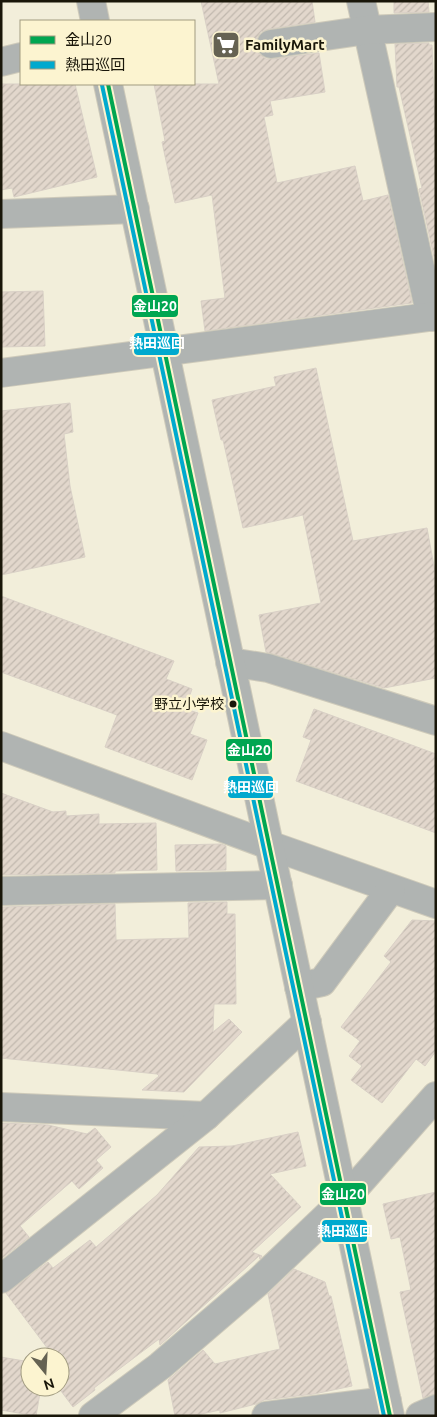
<svg xmlns="http://www.w3.org/2000/svg" width="437" height="1417" font-family="Ubuntu,'Noto Sans JP',sans-serif">
<style>
.building{fill:url(#building-hatch);stroke:#d9d0c6}
.lines{fill:none;stroke-linecap:round;stroke-linejoin:round}
.minor-casing{stroke:#cecaba;stroke-width:30}
.tertiary-casing{stroke:#cecaba;stroke-width:30}
.minor{stroke:#b0b4b2;stroke-width:28}
.tertiary{stroke:#b0b4b2;stroke-width:28}
.bus-1-casing{stroke:#fcf4d0;stroke-width:8}
.bus-2-casing{stroke:#fcf4d0;stroke-width:8}
.bus-1{stroke:#00a651;stroke-width:4}
.bus-2{stroke:#00a9ce;stroke-width:4}
.bus-dot{fill:#191609;stroke:#fcf4d0;stroke-width:2}
.labels{text-anchor:middle;stroke-width:5;stroke-linejoin:round;paint-order:stroke}
.bus-label{font-size:14px;fill:#191609;stroke:#fcf4d0;text-anchor:end}
.poi-label{font-size:15px;font-weight:bold;fill:#191609;stroke:#fcf4d0;text-anchor:start}
.line-badge{stroke:#fcf4d0;stroke-width:2}
.badge-label{font-size:14px;text-anchor:middle;font-weight:bold;fill:#fff}
</style>
<defs>
<pattern id="building-hatch" width="6" height="6" patternUnits="userSpaceOnUse" patternTransform="scale(1.25)"><rect width="6" height="6" fill="#e2d7cc"/><path d="M-1 1l2-2M0 6l6-6M5 7l2-2" fill="none" stroke="#c1b8ae"/></pattern>
</defs>
<rect width="100%" height="100%" fill="#f2eeda"/>
<g class="building">
<path d="M 201,1 L 312,1 L 315,22 L 269,29 L 261,32 L 256,39 L 256,47 L 258,53 L 266,59 L 273,59 L 319,53 L 325,92 L 270,101 L 273,115 L 264,117 L 277,183 L 355,166 L 363,201 L 388,195 L 412,303 L 205,331 L 201,301 L 225,298 L 212,195 L 175,203 L 162,142 L 165,141 L 154,84 L 219,84 Z"/>
<path d="M 394,1 L 428,1 L 429,12 L 394,13 Z"/>
<path d="M 429,43 L 429,45 L 432,45 L 436,145 L 436,266 L 419,189 L 422,188 L 399,87 L 397,87 L 395,44 Z"/>
<path d="M 1,84 L 75,84 L 97,177 L 14,197 L 12,188 L 1,190 Z"/>
<path d="M 43,291 L 45,346 L 1,347 L 1,292 Z"/>
<path d="M 316,368 L 353,541 L 427,528 L 436,577 L 436,678 L 384,688 L 266,652 L 259,615 L 321,603 L 303,515 L 243,528 L 223,440 L 221,440 L 212,400 L 276,386 L 274,377 Z"/>
<path d="M 70,403 L 73,432 L 64,434 L 70,486 L 85,557 L 1,575 L 1,411 Z"/>
<path d="M 1,596 L 174,661 L 166,679 L 192,689 L 185,709 L 198,713 L 190,734 L 207,740 L 192,780 L 105,747 L 117,715 L 1,672 Z"/>
<path d="M 314,709 L 436,754 L 436,833 L 296,781 L 311,740 L 303,737 Z"/>
<path d="M 1,793 L 53,812 L 66,811 L 66,816 L 99,814 L 99,824 L 156,823 L 157,870 L 115,871 L 115,873 L 1,875 Z"/>
<path d="M 221,844 L 226,846 L 226,870 L 176,871 L 175,845 Z"/>
<path d="M 227,902 L 227,914 L 235,914 L 236,1004 L 214,1004 L 213,1032 L 229,1019 L 242,1032 L 184,1092 L 142,1090 L 159,1076 L 157,1074 L 1,1058 L 1,907 L 115,904 L 116,940 L 189,938 L 188,903 Z"/>
<path d="M 412,920 L 436,921 L 436,1051 L 425,1066 L 416,1059 L 382,1103 L 351,1080 L 362,1066 L 349,1056 L 360,1041 L 341,1027 L 391,962 L 384,956 Z"/>
<path d="M 1,1123 L 48,1125 L 87,1134 L 95,1128 L 111,1147 L 96,1160 L 103,1168 L 79,1189 L 72,1181 L 20,1226 L 29,1237 L 1,1259 Z"/>
<path d="M 298,1132 L 306,1166 L 270,1174 L 301,1207 L 252,1252 L 262,1256 L 260,1259 L 259,1256 L 160,1345 L 159,1339 L 94,1388 L 95,1390 L 73,1407 L 58,1387 L 60,1387 L 60,1367 L 62,1368 L 60,1365 L 60,1357 L 54,1357 L 6,1293 L 48,1262 L 53,1268 L 90,1240 L 96,1247 L 157,1195 L 199,1147 L 232,1146 Z"/>
<path d="M 436,1192 L 436,1394 L 423,1398 L 400,1292 L 411,1290 L 400,1237 L 391,1239 L 383,1204 Z"/>
<path d="M 294,1269 L 325,1282 L 329,1296 L 331,1296 L 352,1386 L 314,1394 L 264,1400 L 256,1404 L 220,1413 L 220,1410 L 192,1416 L 175,1416 L 168,1380 L 203,1350 L 215,1364 L 280,1349 L 268,1294 Z"/>
<path d="M 1,1357 L 30,1362 L 30,1387 L 41,1387 L 36,1416 L 1,1410 Z"/>
</g>
<g class="lines">
<defs>
<g id="minor">
<path d="M 361,1 L 431,317"/>
<path d="M 271,44 L 367,30 L 436,27"/>
<path d="M 1,62 L 21,57"/>
<path d="M 1,214 L 135,209"/>
<path d="M 1,373 L 436,316"/>
<path d="M 230,662 L 268,668 L 436,721"/>
<path d="M 1,746 L 269,845 L 436,904"/>
<path d="M 1,891 L 278,885"/>
<path d="M 299,987 L 322,982 L 391,889"/>
<path d="M 1,1107 L 206,1116"/>
<path d="M 1,1279 L 206,1116 L 307,1022"/>
<path d="M 93,1416 L 160,1366 L 258,1282 L 344,1200 L 436,1096"/>
<path d="M 266,1416 L 387,1401"/>
<path d="M 420,1416 L 436,1409"/>
</g>
<g id="tertiary">
<path d="M 91,1 L 95,21"/>
<path d="M 108,84 L 390,1416"/>
</g>
</defs>
<use href="#minor" class="minor-casing"/>
<use href="#tertiary" class="tertiary-casing"/>
<use href="#minor" class="minor"/>
<use href="#tertiary" class="tertiary"/>
<defs>
<path id="bus-1" d="M 108,84 L 390,1416"/>
<path id="bus-2" d="M 102,85 L 384,1416"/>
</defs>
<use href="#bus-1" class="bus-1-casing"/>
<use href="#bus-2" class="bus-2-casing"/>
<use href="#bus-1" class="bus-1"/>
<use href="#bus-2" class="bus-2"/>
</g>
<defs>
<symbol id="supermarket-square" viewBox="-11 -11 22 22"><rect x="-9" y="-9" width="18" height="18" rx="4" fill="#656252" stroke="#fcf4d0"/><path d="M-6-5.5h2.5l.6 2H6L4.5 2H-2.5L-4.4-4H-6ZM-1.5 3.2a1.3 1.3 0 1 0 .1 0ZM3 3.2a1.3 1.3 0 1 0 .1 0Z" fill="#fff"/></symbol>
</defs>
<g fill-rule="evenodd">
<use href="#supermarket-square" x="210" y="29" width="32" height="32"/>
</g>
<circle class="bus-dot" cx="233" cy="704" r="4.5"/>
<g class="labels">
<g class="bus-label">
<text x="224" y="709">野立小学校</text>
</g>
<g class="poi-label">
<text x="245" y="50">FamilyMart</text>
</g>
</g>
<g class="line-badge">
<rect x="131" y="294" width="48" height="24" rx="5" fill="#00a651"/>
<rect x="133" y="332" width="47" height="24" rx="5" fill="#00a9ce"/>
<rect x="225" y="738" width="48" height="24" rx="5" fill="#00a651"/>
<rect x="227" y="775" width="47" height="24" rx="5" fill="#00a9ce"/>
<rect x="319" y="1182" width="48" height="24" rx="5" fill="#00a651"/>
<rect x="321" y="1219" width="47" height="24" rx="5" fill="#00a9ce"/>
</g>
<g class="badge-label">
<text x="155" y="311">金山20</text>
<text x="157" y="348">熱田巡回</text>
<text x="249" y="755">金山20</text>
<text x="251" y="792">熱田巡回</text>
<text x="343" y="1199">金山20</text>
<text x="345" y="1236">熱田巡回</text>
</g>
<rect width="437" height="1417" fill="none" stroke="#191609" stroke-width="5"/>
<rect x="20" y="20" width="175" height="65" fill="#fcf4d0" stroke="#a19b80"/>
<rect x="30" y="36" width="25" height="8" fill="#00a651" stroke="#a19b80"/>
<text x="65" y="45" font-size="15" fill="#191609">金山20</text>
<rect x="30" y="61" width="25" height="8" fill="#00a9ce" stroke="#a19b80"/>
<text x="65" y="70" font-size="15" fill="#191609">熱田巡回</text>
<g transform="translate(45 1372) rotate(162)"><circle r="24" fill="#fcf4d0" stroke="#a19b80"/>
<path d="M0-4L9 19L0 12L-9 19Z" fill="#656252"/>
<text y="-8" font-size="14" font-weight="bold" text-anchor="middle" fill="#191609">N</text>
</g>
</svg>
